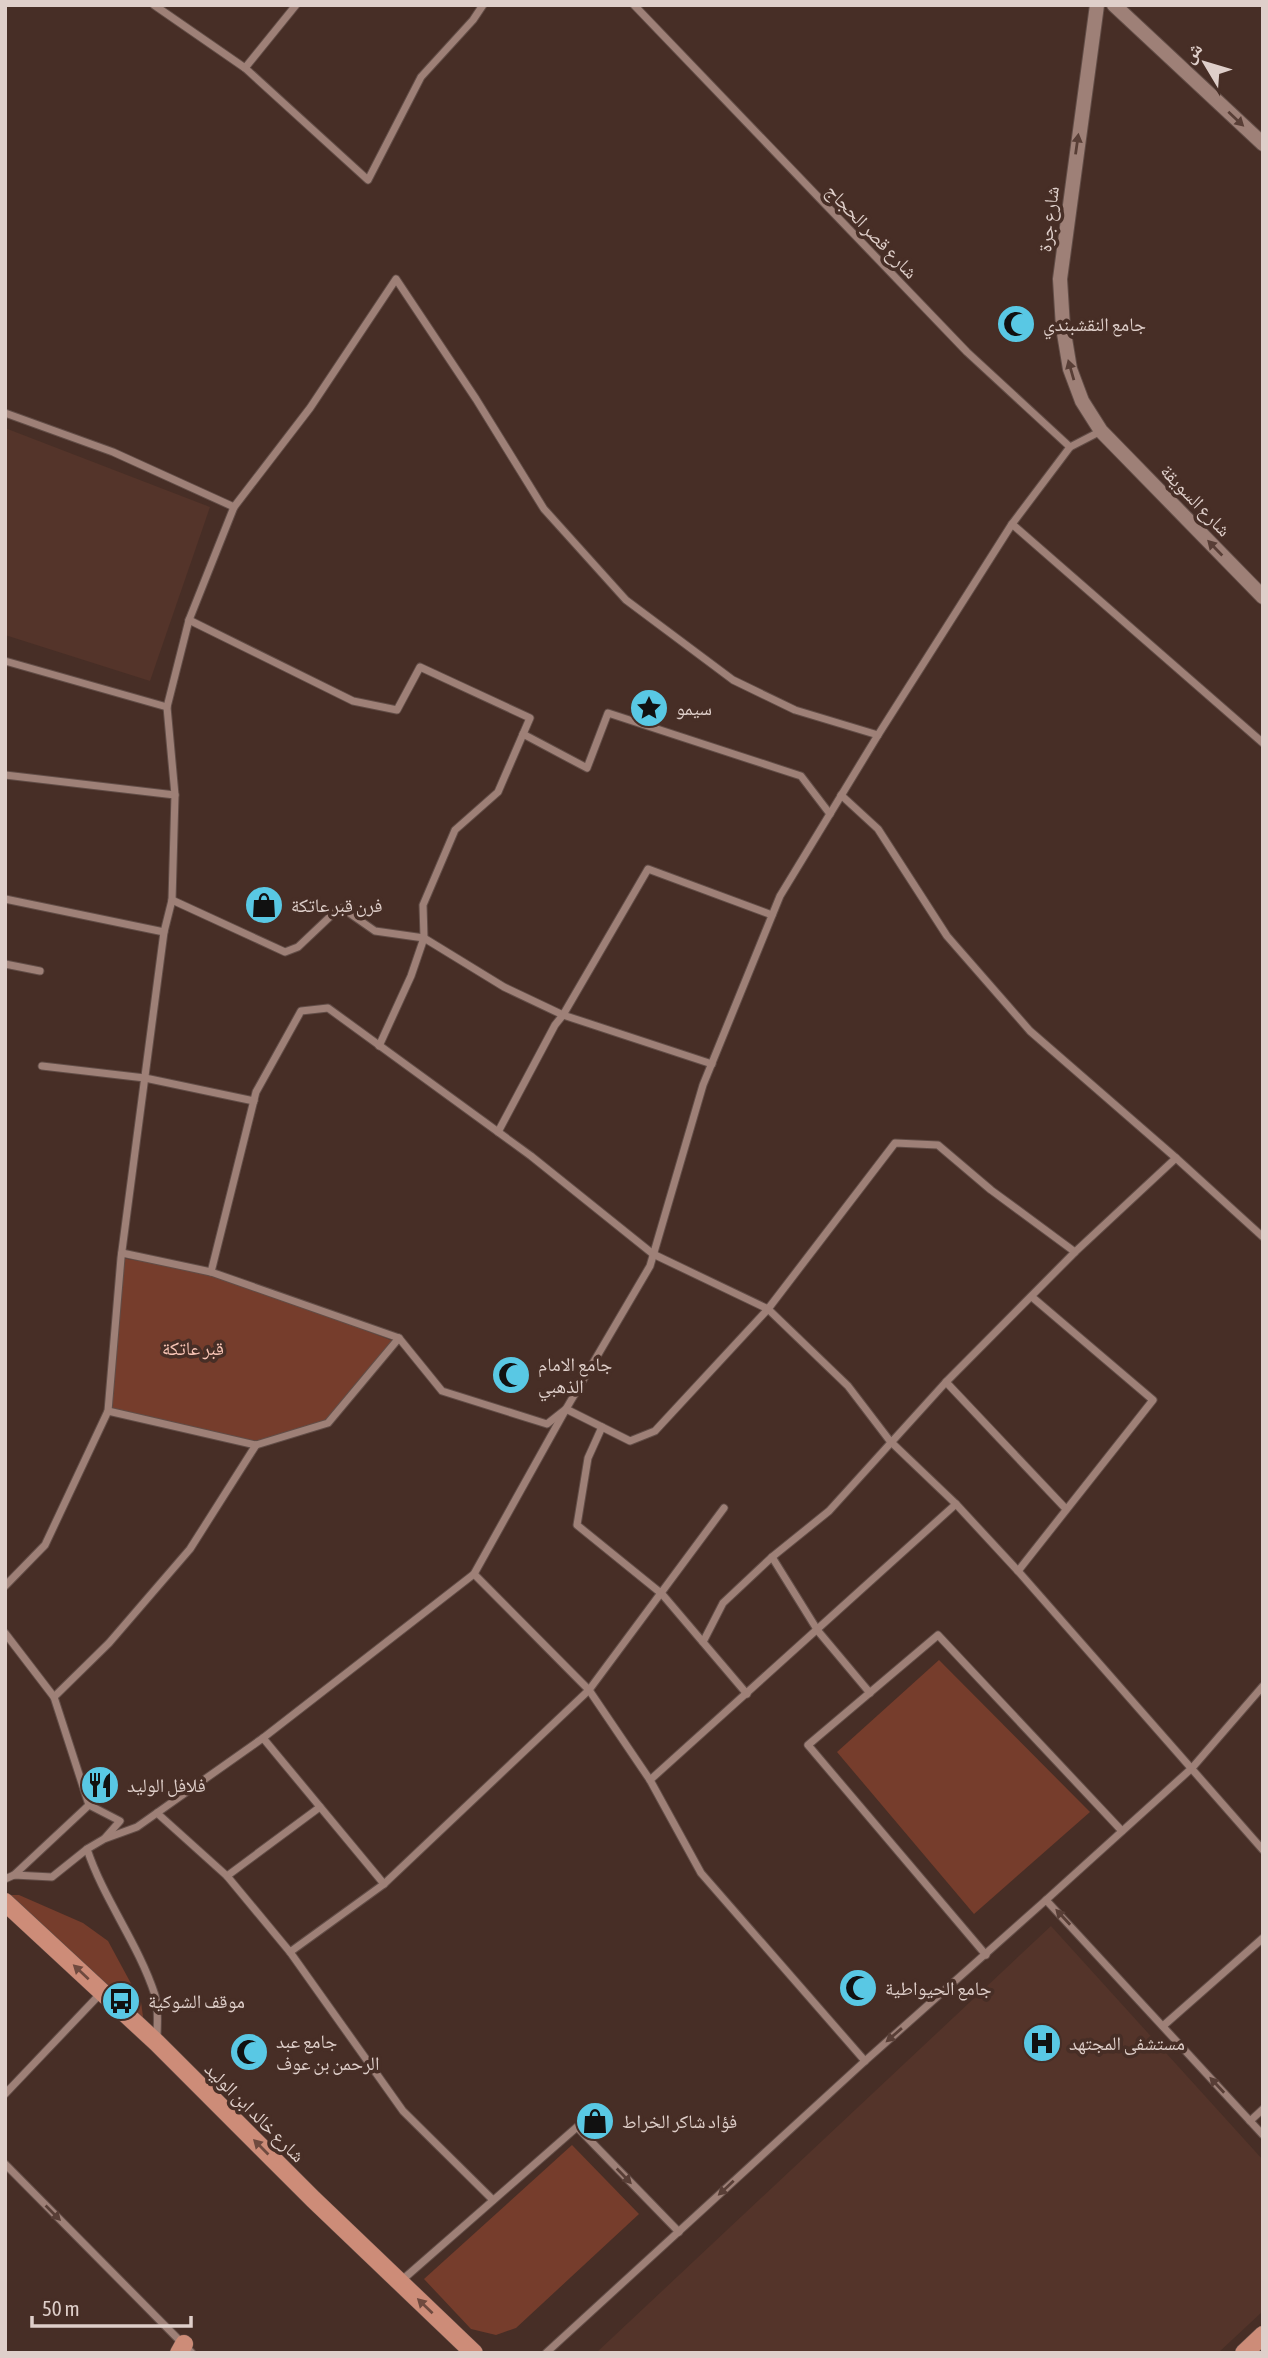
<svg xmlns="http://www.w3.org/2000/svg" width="1268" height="2358" font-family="'Asap Condensed','Noto Naskh Arabic',sans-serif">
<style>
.built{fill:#54342a}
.green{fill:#763d2c}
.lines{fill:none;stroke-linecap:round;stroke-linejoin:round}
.street-casing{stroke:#624d47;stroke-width:9}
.secondary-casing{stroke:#624d47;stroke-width:16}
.primary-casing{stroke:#624d47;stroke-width:19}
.street{stroke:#9e8077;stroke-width:7}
.secondary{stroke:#9e8077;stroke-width:14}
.primary{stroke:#cd8c78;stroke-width:18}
.oneway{fill:#583e36}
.oneway2{fill:#6f4a3f}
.labels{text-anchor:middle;stroke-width:7;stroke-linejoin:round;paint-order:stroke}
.street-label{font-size:19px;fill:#dfcfca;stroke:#472e26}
.poi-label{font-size:19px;fill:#dfcfca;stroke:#472e26;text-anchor:start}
.park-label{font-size:19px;fill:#f8c5b6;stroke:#472e26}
</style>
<rect width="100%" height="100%" fill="#472e26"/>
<g class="built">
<path d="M 5,428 L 210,507 L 150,681 L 5,635 Z"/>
<path d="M 1051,1926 L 1263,2160 L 1263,2311 L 1218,2353 L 596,2353 Z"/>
</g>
<g class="green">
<path d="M 121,1258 L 211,1272 L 396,1342 L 328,1423 L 256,1445 L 109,1407 Z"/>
<path d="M 939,1660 L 1090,1812 L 974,1914 L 837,1752 Z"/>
<path d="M 5,1895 L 19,1895 L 83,1923 L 108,1941 L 141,2002 L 145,2031 Z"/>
<path d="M 572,2145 L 639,2214 L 516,2328 L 496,2335 L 471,2329 L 424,2279 Z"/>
</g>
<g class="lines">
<defs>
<g id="street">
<path d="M 154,5 L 245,68 L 368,180 L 421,77 L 473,20 L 483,5"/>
<path d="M 634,5 L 967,352 L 1070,447 L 1101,431"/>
<path d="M 245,68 L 296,5"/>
<path d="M 5,413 L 113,452 L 234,507"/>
<path d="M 1012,524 L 1263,743"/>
<path d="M 189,620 L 353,701 L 397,710 L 420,667 L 530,718 L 498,792 L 455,830 L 423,905 L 424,938 L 411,976 L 379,1046"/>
<path d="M 5,661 L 167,707"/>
<path d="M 523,734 L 587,768 L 608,713 L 801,776 L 830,814"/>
<path d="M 5,775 L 175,795"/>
<path d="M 841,795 L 878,829 L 947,936 L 1030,1031 L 1176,1158 L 1263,1237"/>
<path d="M 5,899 L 164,932"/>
<path d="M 172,900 L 285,952 L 298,947 L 336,911 L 342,908 L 375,931 L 424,938 L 504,987 L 563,1015 L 712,1064"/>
<path d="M 5,964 L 40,971"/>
<path d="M 42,1066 L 145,1078 L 254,1101"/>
<path d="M 498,1132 L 555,1025 L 563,1015 L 648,869 L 772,915"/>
<path d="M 122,1253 L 211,1272 L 399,1338 L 442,1391 L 547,1424 L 566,1409 L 630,1441 L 655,1431 L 768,1309 L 895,1143 L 938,1145 L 991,1190 L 1075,1252"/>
<path d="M 211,1272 L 256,1092 L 301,1011 L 328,1008 L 531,1156 L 653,1254 L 768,1309 L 848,1386 L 890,1441 L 956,1504 L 1018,1571 L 1263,1850"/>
<path d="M 946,1382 L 1066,1509"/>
<path d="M 108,1411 L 256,1445 L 328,1423 L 399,1338"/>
<path d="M 602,1427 L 588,1458 L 577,1525 L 662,1594 L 747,1694"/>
<path d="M 772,1557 L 818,1631 L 870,1693"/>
<path d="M 1018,1571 L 1153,1400 L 1032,1297"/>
<path d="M 474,1574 L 589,1690 L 650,1780 L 701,1873 L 865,2061"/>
<path d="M 5,1586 L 45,1545 L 108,1411 L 121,1258 L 164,932 L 172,900 L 175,795 L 167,707 L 189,620 L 234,507 L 310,408 L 396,279 L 476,399 L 544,509 L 626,600 L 733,680 L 795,710 L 878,735"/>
<path d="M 5,1633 L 54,1697 L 89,1805"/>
<path d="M 703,1642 L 723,1603 L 772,1557 L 829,1511 L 946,1382 L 1075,1252 L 1176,1158"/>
<path d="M 54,1697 L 109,1643 L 190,1549 L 256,1445"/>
<path d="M 263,1738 L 384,1884"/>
<path d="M 650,1780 L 956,1504"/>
<path d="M 157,1813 L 227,1876 L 290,1952 L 403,2111 L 493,2200"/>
<path d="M 87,1849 C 104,1900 138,1943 155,1995 C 159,2008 157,2025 157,2038"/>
<path d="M 14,1875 L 89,1805 L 120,1821 L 105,1838"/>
<path d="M 227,1876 L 320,1807"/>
<path d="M 5,1879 L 14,1875 L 52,1877 L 87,1849 L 104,1839 L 137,1827 L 263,1738 L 474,1574 L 566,1409 L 650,1266 L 703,1085 L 780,896 L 878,735 L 1012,524 L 1070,447"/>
<path d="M 1046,1900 L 1192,1768 L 1263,1686"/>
<path d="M 290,1952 L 384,1884 L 589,1690 L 724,1508"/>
<path d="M 986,1955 L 808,1745 L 938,1635 L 1122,1831"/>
<path d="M 1163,2026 L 1263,1938"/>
<path d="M 5,2094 L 102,1992"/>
<path d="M 1250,2121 L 1263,2109"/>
<path d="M 5,2164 L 192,2353"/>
<path d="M 401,2281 L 577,2127 L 679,2232"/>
<path d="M 546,2353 L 865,2061 L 1046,1900 L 1263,2135"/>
</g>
<g id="secondary">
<path d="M 1097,5 L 1060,279 L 1063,327 L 1070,369 L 1082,401 L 1101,431 L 1263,597"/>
<path d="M 1114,5 L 1263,144"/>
</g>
<g id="primary">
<path d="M 5,1902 L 157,2043 L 313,2199 L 474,2353"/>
<path d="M 179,2353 L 184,2344"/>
<path d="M 1244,2353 L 1263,2335"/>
</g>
</defs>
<use href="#street" class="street-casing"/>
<use href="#secondary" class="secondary-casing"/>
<use href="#primary" class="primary-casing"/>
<use href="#street" class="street"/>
<use href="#secondary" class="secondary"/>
<use href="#primary" class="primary"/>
</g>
<defs><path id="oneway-solid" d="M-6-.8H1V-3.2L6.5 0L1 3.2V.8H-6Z" transform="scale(1.75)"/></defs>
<g class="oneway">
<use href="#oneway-solid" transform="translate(1236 119) rotate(43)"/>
<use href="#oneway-solid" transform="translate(1077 144) rotate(-82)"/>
<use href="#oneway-solid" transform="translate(1071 370) rotate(-106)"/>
<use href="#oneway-solid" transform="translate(1215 548) rotate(-134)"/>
<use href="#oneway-solid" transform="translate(1063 1917) rotate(-133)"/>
<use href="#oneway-solid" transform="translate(894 2035) rotate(139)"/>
<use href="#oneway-solid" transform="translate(1217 2085) rotate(-133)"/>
<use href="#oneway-solid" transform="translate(624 2176) rotate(46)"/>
<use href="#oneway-solid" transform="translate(726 2188) rotate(137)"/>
<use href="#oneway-solid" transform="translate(53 2213) rotate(45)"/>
</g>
<g class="oneway2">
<use href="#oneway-solid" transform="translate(81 1972) rotate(-137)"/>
<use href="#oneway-solid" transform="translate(261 2147) rotate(-135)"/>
<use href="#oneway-solid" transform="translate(425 2306) rotate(-136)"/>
</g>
<defs>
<symbol id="mosque-disc" viewBox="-11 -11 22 22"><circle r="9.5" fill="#59c8e4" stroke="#472e26"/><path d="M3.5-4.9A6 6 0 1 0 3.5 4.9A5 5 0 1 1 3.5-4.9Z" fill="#111"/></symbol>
<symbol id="sight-disc" viewBox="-11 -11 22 22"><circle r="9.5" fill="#59c8e4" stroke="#472e26"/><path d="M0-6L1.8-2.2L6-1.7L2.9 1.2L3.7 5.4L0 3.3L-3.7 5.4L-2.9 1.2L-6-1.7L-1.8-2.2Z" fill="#111"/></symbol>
<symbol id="shop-disc" viewBox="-11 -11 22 22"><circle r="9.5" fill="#59c8e4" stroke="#472e26"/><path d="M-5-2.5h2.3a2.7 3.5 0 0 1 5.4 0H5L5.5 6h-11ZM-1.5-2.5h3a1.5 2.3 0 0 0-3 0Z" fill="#111"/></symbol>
<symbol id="restaurant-disc" viewBox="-11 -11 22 22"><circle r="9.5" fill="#59c8e4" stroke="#472e26"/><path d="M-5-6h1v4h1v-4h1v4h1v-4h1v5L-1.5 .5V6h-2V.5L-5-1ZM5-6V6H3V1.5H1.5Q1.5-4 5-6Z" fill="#111"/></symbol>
<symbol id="bus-disc" viewBox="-11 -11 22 22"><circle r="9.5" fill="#59c8e4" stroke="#472e26"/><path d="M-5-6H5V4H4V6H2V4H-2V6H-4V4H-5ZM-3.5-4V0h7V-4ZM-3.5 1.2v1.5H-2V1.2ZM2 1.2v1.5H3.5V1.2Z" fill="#111"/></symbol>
<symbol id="hospital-disc" viewBox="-11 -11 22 22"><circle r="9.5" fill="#59c8e4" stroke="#472e26"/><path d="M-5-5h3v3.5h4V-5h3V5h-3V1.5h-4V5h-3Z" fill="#111"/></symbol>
</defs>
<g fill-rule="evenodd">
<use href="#mosque-disc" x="994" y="302" width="44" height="44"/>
<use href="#sight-disc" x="627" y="686" width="44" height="44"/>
<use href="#shop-disc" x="242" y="883" width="44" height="44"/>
<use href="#mosque-disc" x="489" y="1353" width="44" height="44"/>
<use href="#restaurant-disc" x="78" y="1763" width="44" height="44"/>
<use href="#mosque-disc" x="836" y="1966" width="44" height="44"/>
<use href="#bus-disc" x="99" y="1979" width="44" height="44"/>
<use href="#hospital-disc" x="1020" y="2021" width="44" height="44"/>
<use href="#mosque-disc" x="227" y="2030" width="44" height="44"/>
<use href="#shop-disc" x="573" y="2099" width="44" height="44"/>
</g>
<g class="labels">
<g class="street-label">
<text transform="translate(1048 219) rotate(-83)" y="7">شارع جرة</text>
<text transform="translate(872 231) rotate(46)" y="7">شارع قصر الحجاج</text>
<text transform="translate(1196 500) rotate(46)" y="7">شارع السويقة</text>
<text transform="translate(255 2112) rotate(45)" y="7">شارع خالد ابن الوليد</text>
</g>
<g class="poi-label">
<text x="1043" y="331">جامع النقشبندي</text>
<text x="676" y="715">سيمو</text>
<text x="291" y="912">فرن قبر عاتكة</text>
<text x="538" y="1371">جامع الامام<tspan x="538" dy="22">الذهبي</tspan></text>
<text x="127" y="1792">فلافل الوليد</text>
<text x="885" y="1995">جامع الحيواطية</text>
<text x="148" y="2008">موقف الشوكية</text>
<text x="276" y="2048">جامع عبد<tspan x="276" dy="22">الرحمن بن عوف</tspan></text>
<text x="1069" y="2050">مستشفى المجتهد</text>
<text x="622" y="2128">فؤاد شاكر الخراط</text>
</g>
<g class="park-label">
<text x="193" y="1355">قبر عاتكة</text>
</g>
</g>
<rect width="1268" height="2358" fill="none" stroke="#dfcfca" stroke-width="14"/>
<g transform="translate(1205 63) rotate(308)" stroke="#472e26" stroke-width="5" paint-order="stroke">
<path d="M0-5L12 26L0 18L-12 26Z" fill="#dfcfca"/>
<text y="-10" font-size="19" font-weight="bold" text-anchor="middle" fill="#dfcfca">ش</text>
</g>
<path d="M32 2316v10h159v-10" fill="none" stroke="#dfcfca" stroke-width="3.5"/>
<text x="42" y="2316" font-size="21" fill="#dfcfca" stroke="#472e26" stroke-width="5" paint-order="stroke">50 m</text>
</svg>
